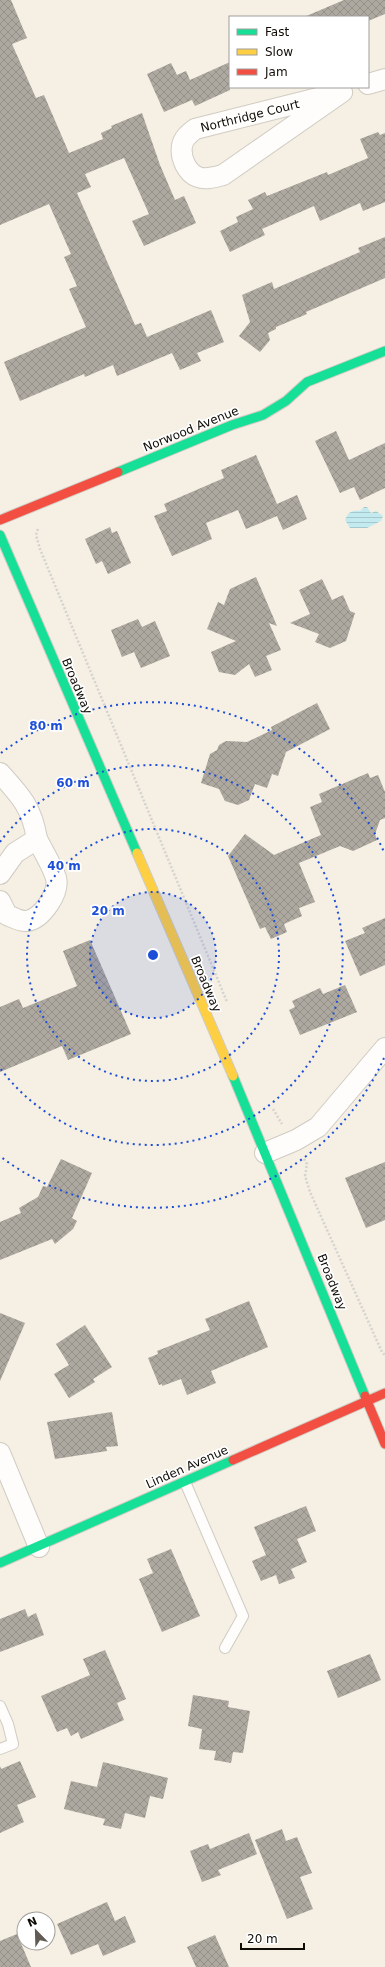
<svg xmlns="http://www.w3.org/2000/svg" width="385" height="1967" font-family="'DejaVu Sans',sans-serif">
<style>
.water{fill:url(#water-rules)}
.building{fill:url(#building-cross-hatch)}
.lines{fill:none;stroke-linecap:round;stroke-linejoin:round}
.lane-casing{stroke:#d0ccc3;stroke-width:12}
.street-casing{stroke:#d0ccc3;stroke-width:22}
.fast-casing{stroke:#d0ccc3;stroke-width:11}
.slow-casing{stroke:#d0ccc3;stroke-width:11}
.jam-casing{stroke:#d0ccc3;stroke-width:11}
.path{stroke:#d5d3d0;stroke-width:2.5;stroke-dasharray:2 2;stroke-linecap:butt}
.lane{stroke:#fefdfb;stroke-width:10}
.street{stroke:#fefdfb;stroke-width:20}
.fast{stroke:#16e098;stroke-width:9}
.slow{stroke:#ffcf43;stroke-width:9}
.jam{stroke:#f24e42;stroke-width:9}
.ring{fill:none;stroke:#1d4ed8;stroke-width:2;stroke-dasharray:2 4}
.labels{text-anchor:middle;stroke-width:3.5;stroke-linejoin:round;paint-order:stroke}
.street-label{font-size:12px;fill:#0f0c06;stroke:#fff}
.centre{fill:#1d4ed8;stroke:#fff;stroke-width:2}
.ring-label{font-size:12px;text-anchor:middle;font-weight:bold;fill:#1d4ed8;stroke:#fff;stroke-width:3.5;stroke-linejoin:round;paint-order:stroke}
</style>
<defs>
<pattern id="water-rules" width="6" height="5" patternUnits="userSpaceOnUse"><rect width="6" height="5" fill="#c3eaef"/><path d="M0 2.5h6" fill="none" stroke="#a6c8cb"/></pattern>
<pattern id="building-cross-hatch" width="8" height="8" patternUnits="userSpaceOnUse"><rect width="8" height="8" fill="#ada9a0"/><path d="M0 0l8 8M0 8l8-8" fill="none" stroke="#949088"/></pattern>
</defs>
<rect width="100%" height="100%" fill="#f5efe4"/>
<path class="water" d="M 364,507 L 367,507 L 371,513 L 376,511 L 383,516 L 381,521 L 367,528 L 350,528 L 345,520 C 348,512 352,510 360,511 Z"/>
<g class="building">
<path d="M 0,0 L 11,0 L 27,38 L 12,44 L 36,98 L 44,95 L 69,153 L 103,139 L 101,133 L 112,128 L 111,126 L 142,113 L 160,165 L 175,200 L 184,196 L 196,223 L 144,246 L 132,221 L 149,214 L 124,158 L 85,174 L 91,187 L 77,193 L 135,325 L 141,323 L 147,337 L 211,310 L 224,342 L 197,353 L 201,361 L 180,370 L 172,353 L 117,376 L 113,365 L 85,377 L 84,374 L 20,401 L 4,362 L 86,327 L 69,289 L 77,286 L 64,257 L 71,254 L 49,204 L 0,225 Z"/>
<path d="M 344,0 L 385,0 L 385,14 L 368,21 L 368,17 L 304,17 Z"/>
<path d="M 230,62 L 230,90 L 195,106 L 192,100 L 164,112 L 147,74 L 171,63 L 177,75 L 186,71 L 190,80 Z"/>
<path d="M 378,132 L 380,135 L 385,133 L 385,202 L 363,211 L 360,203 L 320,221 L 314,206 L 262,229 L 265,235 L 230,252 L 220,231 L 238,222 L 236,217 L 253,209 L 248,200 L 265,192 L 267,196 L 327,172 L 328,175 L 368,158 L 360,139 Z"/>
<path d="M 385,237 L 385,278 L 306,312 L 307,314 L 276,327 L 276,329 L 268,333 L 270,340 L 260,352 L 239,336 L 250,322 L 242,295 L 272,282 L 274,289 L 360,252 L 358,248 Z"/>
<path d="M 336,431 L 349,460 L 385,443 L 385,488 L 360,500 L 354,487 L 340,493 L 315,441 Z"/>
<path d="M 256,455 L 277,504 L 297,495 L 307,519 L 283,530 L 277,516 L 246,529 L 238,510 L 206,523 L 212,539 L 172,556 L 154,516 L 167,511 L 164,504 L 224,478 L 221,470 Z"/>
<path d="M 110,527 L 112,533 L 117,531 L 131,563 L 108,574 L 102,561 L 96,564 L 85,539 Z"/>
<path d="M 256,577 L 277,626 L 269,623 L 281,650 L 266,656 L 272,670 L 255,677 L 249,664 L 235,675 L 219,672 L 211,652 L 236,641 L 207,629 L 218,602 L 224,605 L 230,589 Z"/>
<path d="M 322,579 L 332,600 L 343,595 L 350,611 L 355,613 L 346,641 L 330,648 L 315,642 L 319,634 L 290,623 L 310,614 L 299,590 Z"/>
<path d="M 138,619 L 142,627 L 155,621 L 170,656 L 141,668 L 134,652 L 122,657 L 111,630 Z"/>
<path d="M 317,703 L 330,729 L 286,752 L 278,776 L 272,774 L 267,788 L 255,784 L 249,800 L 238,805 L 225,801 L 219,789 L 201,783 L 210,754 L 217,750 L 219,745 L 226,741 L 247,742 L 272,730 L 271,727 Z"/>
<path d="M 368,773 L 370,778 L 378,775 L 385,792 L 385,818 L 380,820 L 375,834 L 377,840 L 353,851 L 340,846 L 299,863 L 315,902 L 299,908 L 302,916 L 284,924 L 287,932 L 271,939 L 265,927 L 260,929 L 228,856 L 245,834 L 274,855 L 321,835 L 310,807 L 322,802 L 319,794 Z"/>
<path d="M 385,918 L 385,965 L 360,976 L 345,941 L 365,933 L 362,928 Z"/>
<path d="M 90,940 L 131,1034 L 68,1060 L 62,1046 L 0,1072 L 0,1007 L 19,999 L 23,1008 L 77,986 L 63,951 Z"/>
<path d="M 345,985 L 357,1012 L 300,1035 L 289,1010 L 295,1007 L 292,1001 L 320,988 L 323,994 Z"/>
<path d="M 61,1159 L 92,1173 L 72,1218 L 77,1221 L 73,1229 L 55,1244 L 52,1239 L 0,1260 L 0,1222 L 21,1213 L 19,1208 L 38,1197 L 43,1186 L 47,1187 Z"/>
<path d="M 385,1162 L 385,1220 L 366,1228 L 345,1178 Z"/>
<path d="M 249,1301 L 268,1347 L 211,1371 L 216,1383 L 187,1395 L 181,1379 L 162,1386 L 162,1384 L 159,1385 L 148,1358 L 158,1354 L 157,1351 L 210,1330 L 205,1319 Z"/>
<path d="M 0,1313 L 25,1323 L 0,1381 Z"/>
<path d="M 85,1325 L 112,1367 L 93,1379 L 95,1382 L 69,1398 L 54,1374 L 69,1365 L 56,1344 Z"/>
<path d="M 112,1412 L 118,1446 L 106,1447 L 107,1451 L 55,1459 L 47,1422 Z"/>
<path d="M 306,1506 L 316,1531 L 297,1539 L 307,1562 L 291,1569 L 295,1578 L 279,1584 L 276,1575 L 261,1581 L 252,1561 L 266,1555 L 254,1527 Z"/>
<path d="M 171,1549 L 200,1616 L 162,1632 L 139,1579 L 153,1573 L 147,1559 Z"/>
<path d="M 25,1609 L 28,1617 L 36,1613 L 44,1635 L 0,1652 L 0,1619 Z"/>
<path d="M 105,1650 L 126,1699 L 117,1703 L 124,1720 L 81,1739 L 78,1732 L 71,1736 L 67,1728 L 57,1732 L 41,1696 L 90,1675 L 83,1659 Z"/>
<path d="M 370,1654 L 381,1680 L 338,1698 L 327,1671 Z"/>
<path d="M 193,1695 L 229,1701 L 228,1707 L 250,1711 L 243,1753 L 233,1752 L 231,1763 L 214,1760 L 216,1751 L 199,1749 L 202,1729 L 188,1726 Z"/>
<path d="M 20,1761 L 36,1797 L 17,1805 L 24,1822 L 0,1833 L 0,1766 L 1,1769 Z"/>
<path d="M 103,1762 L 168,1778 L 163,1799 L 150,1796 L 145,1818 L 125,1813 L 121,1829 L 103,1825 L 105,1819 L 64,1809 L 71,1781 L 97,1787 Z"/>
<path d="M 282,1829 L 286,1841 L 297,1837 L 312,1873 L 300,1877 L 313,1909 L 287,1919 L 255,1840 Z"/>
<path d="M 249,1833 L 257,1854 L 218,1870 L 221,1875 L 202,1882 L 190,1851 L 208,1844 L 210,1849 Z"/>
<path d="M 107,1902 L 115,1921 L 125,1916 L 136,1942 L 103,1956 L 98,1944 L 71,1955 L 57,1924 Z"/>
<path d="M 17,1934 L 31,1967 L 0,1967 L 0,1941 Z"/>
<path d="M 215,1935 L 229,1967 L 196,1967 L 187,1947 Z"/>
</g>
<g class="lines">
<defs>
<g id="lane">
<path d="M 185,1482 L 243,1616 L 225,1648"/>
<path d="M 0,1706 L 8,1724 L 13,1744 L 0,1749"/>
</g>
<g id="street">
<path d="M 368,84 L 385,79"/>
<path d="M 342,92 L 223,175 C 215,177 206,180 198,177 C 187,173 180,158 182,146 C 183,138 190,133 195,129 Z"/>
<path d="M 0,773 C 21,796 32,808 37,839"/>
<path d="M 0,874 L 15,853 L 37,839 C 43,851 52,865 56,878 C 60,892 42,919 27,921 C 20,922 13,917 7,915 L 0,901"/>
<path d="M 265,1153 L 296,1140 L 318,1127 L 385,1048"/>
<path d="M 0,1453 L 39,1547"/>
</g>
<g id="fast">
<path d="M 118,472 L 232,425 L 263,415 L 286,401 L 307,382 L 385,351"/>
<path d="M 0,535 L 137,853"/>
<path d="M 233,1076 L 365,1396"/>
<path d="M 0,1563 L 233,1460"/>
</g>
<path id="slow" d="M 137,853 L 233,1076"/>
<g id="jam">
<path d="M 0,520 L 118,472"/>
<path d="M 365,1396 L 385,1444"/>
<path d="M 233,1460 L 385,1393"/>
</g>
</defs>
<use href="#lane" class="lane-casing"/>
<use href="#street" class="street-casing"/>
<use href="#fast" class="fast-casing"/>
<use href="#slow" class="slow-casing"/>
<use href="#jam" class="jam-casing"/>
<g class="path">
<path d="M 38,529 L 36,535 L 40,549 L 227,1002"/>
<path d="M 273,1109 L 282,1124"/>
<path d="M 304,1159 L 307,1164 L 305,1176 L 310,1192 L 382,1352 L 385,1355"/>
</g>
<use href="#lane" class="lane"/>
<use href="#street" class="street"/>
<use href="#fast" class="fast"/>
<use href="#slow" class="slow"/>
<use href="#jam" class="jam"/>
</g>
<circle cx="153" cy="955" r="63" fill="#1d4ed8" fill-opacity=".12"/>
<g class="ring">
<circle cx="153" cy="955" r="63"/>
<circle cx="153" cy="955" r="126"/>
<path d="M0 842A190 190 0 1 1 0 1068"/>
<path d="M384 1058A253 253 0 0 1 1 1157M1 753A253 253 0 0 1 384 852"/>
</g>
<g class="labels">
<g class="street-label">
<text transform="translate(250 116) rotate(-14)" y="4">Northridge Court</text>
<text transform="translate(191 429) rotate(-22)" y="4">Norwood Avenue</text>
<text transform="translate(77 686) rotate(67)" y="4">Broadway</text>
<text transform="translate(206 984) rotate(67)" y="4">Broadway</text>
<text transform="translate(332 1282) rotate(68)" y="4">Broadway</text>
<text transform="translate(187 1467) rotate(-24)" y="4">Linden Avenue</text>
</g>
</g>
<circle cx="153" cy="955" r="6" class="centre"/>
<g class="ring-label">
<text x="46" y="730">80 m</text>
<text x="73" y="787">60 m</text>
<text x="64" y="870">40 m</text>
<text x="108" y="915">20 m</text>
</g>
<rect x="229" y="16" width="140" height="72" fill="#ffffff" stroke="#9f9e9b"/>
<rect x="237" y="29" width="20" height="6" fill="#16e098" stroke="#9f9e9b"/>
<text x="265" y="36" font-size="12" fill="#0f0c06">Fast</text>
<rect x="237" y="49" width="20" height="6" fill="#ffcf43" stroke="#9f9e9b"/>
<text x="265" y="56" font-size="12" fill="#0f0c06">Slow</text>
<rect x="237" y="69" width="20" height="6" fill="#f24e42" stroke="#9f9e9b"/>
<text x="265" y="76" font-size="12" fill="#0f0c06">Jam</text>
<g transform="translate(36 1931) rotate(337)"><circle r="19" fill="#ffffff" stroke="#9f9e9b"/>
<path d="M0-3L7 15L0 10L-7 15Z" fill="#605b54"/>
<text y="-6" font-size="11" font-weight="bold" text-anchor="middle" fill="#0f0c06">N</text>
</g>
<path d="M241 1943v6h63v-6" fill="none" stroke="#0f0c06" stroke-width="2"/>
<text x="247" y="1943" font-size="12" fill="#0f0c06" stroke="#ffffff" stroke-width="3" paint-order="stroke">20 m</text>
</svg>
